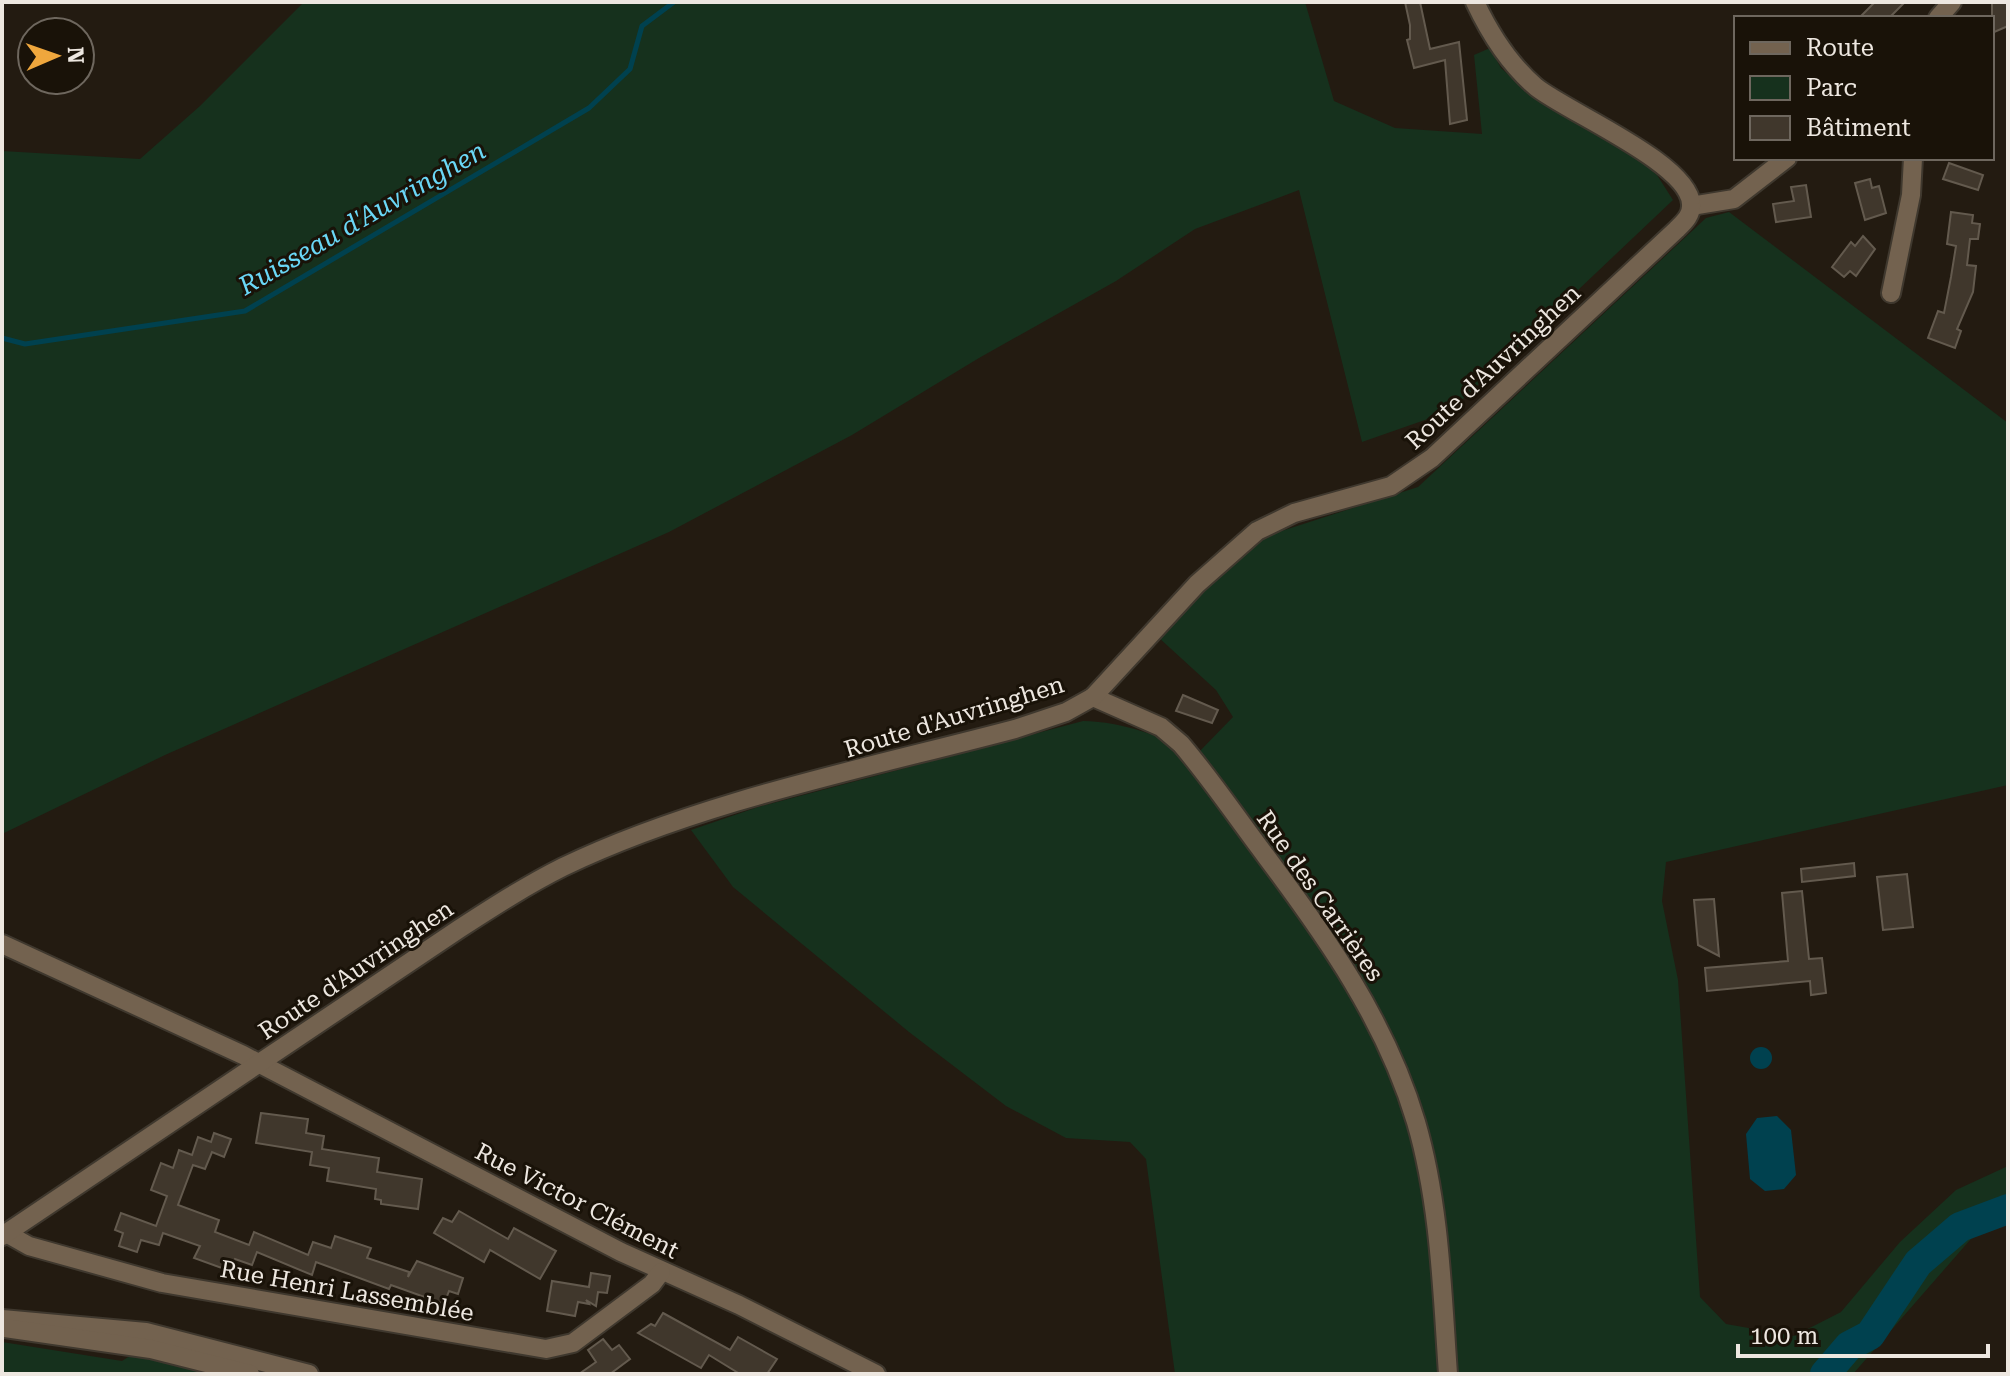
<svg xmlns="http://www.w3.org/2000/svg" width="2010" height="1376" font-family="'Roboto Serif',serif">
<style>
.green{fill:#16311d}
.water{fill:#00414f}
.lines{fill:none;stroke-linecap:round;stroke-linejoin:round}
.stream{stroke:#00414f;stroke-width:5}
.river{stroke:#00414f;stroke-width:30}
.building{fill:#40372c;stroke:#635a4e;stroke-width:2}
.minor-casing{stroke:#3f382e;stroke-width:22}
.minor{stroke:#73624f;stroke-width:18}
.labels{text-anchor:middle;stroke-width:6;stroke-linejoin:round;paint-order:stroke}
.street-label{font-size:24px;fill:#ede7e0;stroke:#191208}
.water-label{font-size:26px;font-style:italic;fill:#6ad7f6;stroke:#191208}
</style>
<rect width="100%" height="100%" fill="#231b11"/>
<g class="green">
<path d="M 304,2 L 1305,2 L 1334,101 L 1395,128 L 1482,134 L 1474,55 L 1490,48 L 1501,68 L 1524,89 L 1643,162 L 1657,175 L 1673,200 L 1463,399 L 1442,414 L 1362,442 L 1299,190 L 1195,229 L 1116,281 L 979,358 L 852,435 L 669,532 L 165,755 L 2,834 L 2,151 L 140,159 L 200,106 Z"/>
<path d="M 1729,212 L 2008,423 L 2008,785 L 1666,862 L 1662,901 L 1678,980 L 1700,1297 L 1726,1324 L 1794,1336 L 1841,1312 L 1900,1242 L 1956,1190 L 2008,1166 L 2008,1221 L 1977,1232 L 1853,1374 L 1175,1374 L 1146,1159 L 1130,1142 L 1066,1138 L 1006,1106 L 909,1032 L 733,887 L 691,830 L 758,807 L 1083,721 C 1124,722 1161,736 1197,754 L 1233,717 L 1216,690 L 1158,637 L 1232,563 L 1269,535 L 1418,487 L 1706,218 Z"/>
<path d="M 2,1342 L 122,1361 L 133,1354 L 216,1374 L 2,1374 Z"/>
</g>
<g class="water">
<circle cx="1761" cy="1058" r="11"/>
<path d="M 1777,1116 L 1791,1130 L 1796,1175 L 1784,1189 L 1765,1191 L 1750,1179 L 1746,1134 L 1757,1118 Z"/>
</g>
<g class="lines">
<path class="stream" d="M 2,338 L 25,344 L 245,311 L 589,108 L 630,69 L 642,26 L 674,2"/>
<path class="river" d="M 1825,1374 L 1849,1346 L 1870,1335 L 1918,1263 L 1960,1227 L 2008,1209"/>
</g>
<g class="building">
<path d="M 1405,2 L 1420,2 L 1430,49 L 1459,42 L 1467,120 L 1450,124 L 1445,60 L 1414,68 L 1407,40 L 1410,39 L 1410,25 Z"/>
<path d="M 1875,2 L 1905,2 L 1889,18 L 1859,18 Z"/>
<path d="M 1992,2 L 2008,2 L 2008,26 L 1992,33 Z"/>
<path d="M 1949,163 L 1983,175 L 1978,190 L 1943,179 Z"/>
<path d="M 1870,179 L 1872,188 L 1879,186 L 1886,213 L 1865,220 L 1855,183 Z"/>
<path d="M 1806,185 L 1811,217 L 1776,222 L 1773,204 L 1794,201 L 1791,187 Z"/>
<path d="M 1951,212 L 1973,215 L 1972,223 L 1980,224 L 1978,239 L 1970,239 L 1967,265 L 1976,266 L 1973,292 L 1957,329 L 1961,331 L 1955,348 L 1928,338 L 1938,311 L 1944,313 L 1951,277 L 1956,246 L 1947,244 Z"/>
<path d="M 1863,236 L 1875,249 L 1856,276 L 1850,271 L 1844,277 L 1832,267 L 1851,242 L 1855,246 Z"/>
<path d="M 1183,695 L 1218,710 L 1212,723 L 1176,711 Z"/>
<path d="M 1854,863 L 1855,876 L 1802,882 L 1801,869 Z"/>
<path d="M 1907,874 L 1913,927 L 1883,930 L 1877,877 Z"/>
<path d="M 1802,891 L 1809,959 L 1822,958 L 1826,993 L 1811,995 L 1810,981 L 1707,991 L 1705,968 L 1788,961 L 1782,893 Z"/>
<path d="M 1714,899 L 1719,956 L 1698,945 L 1694,900 Z"/>
<path d="M 261,1113 L 308,1119 L 306,1133 L 324,1136 L 322,1149 L 379,1158 L 377,1172 L 422,1179 L 418,1209 L 381,1204 L 381,1200 L 375,1199 L 376,1189 L 327,1181 L 329,1168 L 310,1165 L 312,1152 L 256,1143 Z"/>
<path d="M 214,1133 L 231,1139 L 224,1157 L 212,1152 L 205,1169 L 193,1165 L 178,1205 L 219,1220 L 215,1232 L 249,1245 L 254,1232 L 308,1255 L 313,1242 L 331,1248 L 335,1236 L 371,1248 L 367,1258 L 409,1272 L 408,1277 L 417,1261 L 463,1278 L 458,1294 L 449,1291 L 444,1304 L 391,1285 L 389,1289 L 316,1262 L 312,1275 L 257,1252 L 252,1265 L 235,1259 L 230,1271 L 194,1258 L 200,1246 L 163,1233 L 159,1245 L 141,1240 L 137,1252 L 119,1246 L 123,1233 L 115,1230 L 121,1213 L 156,1226 L 167,1196 L 151,1190 L 161,1163 L 173,1168 L 179,1150 L 192,1155 L 198,1137 L 211,1142 Z"/>
<path d="M 459,1211 L 508,1239 L 514,1228 L 556,1251 L 540,1279 L 490,1250 L 484,1262 L 434,1233 L 443,1218 L 452,1222 Z"/>
<path d="M 591,1273 L 610,1276 L 607,1293 L 598,1292 L 596,1306 L 586,1300 L 589,1304 L 578,1302 L 575,1316 L 547,1311 L 552,1281 L 589,1287 Z"/>
<path d="M 663,1313 L 730,1350 L 738,1337 L 777,1359 L 767,1374 L 740,1374 L 709,1355 L 701,1368 L 638,1333 L 651,1324 L 655,1326 Z"/>
<path d="M 603,1339 L 612,1350 L 619,1345 L 630,1359 L 610,1374 L 579,1374 L 596,1362 L 588,1350 Z"/>
</g>
<g class="lines">
<defs>
<g id="minor">
<path d="M 1938,18 L 1952,2"/>
<path d="M 1691,206 L 1734,199 L 1787,158"/>
<path d="M 1891,293 L 1911,195 L 1913,158"/>
<path d="M 1093,697 L 1161,727 L 1181,744 C 1211,779 1237,818 1265,855 C 1327,938 1386,1021 1416,1122 C 1440,1204 1442,1290 1448,1374"/>
<path d="M 2,944 L 243,1055 L 621,1252 L 739,1305 L 876,1374"/>
<path d="M 6,1233 L 29,1246 L 162,1283 L 546,1349 L 573,1343 L 652,1284 L 661,1272"/>
<path d="M 2,1236 L 459,929 C 493,907 527,885 563,867 C 700,801 868,768 1015,729 L 1066,712 L 1093,697 L 1197,584 L 1257,531 L 1294,513 L 1391,486 L 1432,458 L 1676,230 C 1683,223 1692,216 1691,204 C 1689,163 1567,112 1536,87 C 1509,64 1490,34 1475,2"/>
<path d="M 2,1319 L 146,1332 L 309,1374"/>
<path d="M 5,1328 L 151,1349 L 250,1374"/>
</g>
</defs>
<use href="#minor" class="minor-casing"/>
<use href="#minor" class="minor"/>
</g>
<g class="labels">
<g class="street-label">
<text transform="translate(1493 367) rotate(-43)" y="8">Route d'Auvringhen</text>
<text transform="translate(954 717) rotate(-17)" y="8">Route d'Auvringhen</text>
<text transform="translate(1320 896) rotate(55)" y="8">Rue des Carrières</text>
<text transform="translate(356 970) rotate(-34)" y="8">Route d'Auvringhen</text>
<text transform="translate(577 1201) rotate(27)" y="8">Rue Victor Clément</text>
<text transform="translate(347 1291) rotate(10)" y="8">Rue Henri Lassemblée</text>
</g>
<g class="water-label">
<text transform="translate(362 218) rotate(-30)" y="9">Ruisseau d'Auvringhen</text>
</g>
</g>
<rect width="2010" height="1376" fill="none" stroke="#ede7e0" stroke-width="8"/>
<rect x="1734" y="16" width="260" height="144" fill="#191208" stroke="#6e675e" stroke-width="2"/>
<rect x="1750" y="42" width="40" height="12" fill="#73624f" stroke="#6e675e" stroke-width="2"/>
<text x="1806" y="56" font-size="24" fill="#ede7e0">Route</text>
<rect x="1750" y="76" width="40" height="24" fill="#16311d" stroke="#6e675e" stroke-width="2"/>
<text x="1806" y="96" font-size="24" fill="#ede7e0">Parc</text>
<rect x="1750" y="116" width="40" height="24" fill="#40372c" stroke="#6e675e" stroke-width="2"/>
<text x="1806" y="136" font-size="24" fill="#ede7e0">Bâtiment</text>
<g transform="translate(56 56) rotate(88)"><circle r="38" fill="#191208" stroke="#6e675e" stroke-width="2"/>
<path d="M0-6L14 30L0 20L-14 30Z" fill="#efa73d"/>
<text y="-12" font-size="22" font-weight="bold" text-anchor="middle" fill="#ede7e0">N</text>
</g>
<path d="M1738 1344v12h250v-12" fill="none" stroke="#ede7e0" stroke-width="4"/>
<text x="1750" y="1344" font-size="24" fill="#ede7e0" stroke="#191208" stroke-width="6" paint-order="stroke">100 m</text>
</svg>
